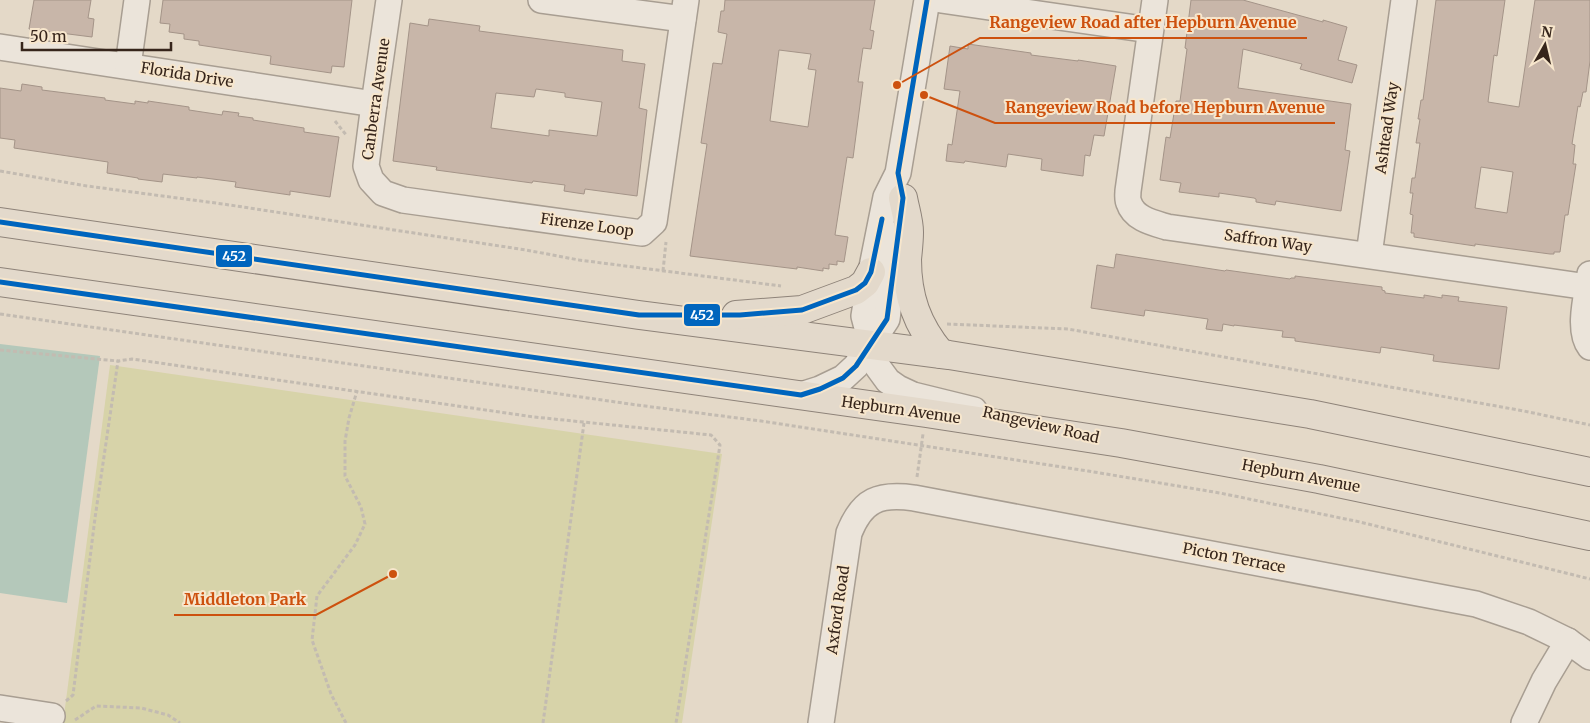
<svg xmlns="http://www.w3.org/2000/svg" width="1590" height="723" font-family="Merriweather,serif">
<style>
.green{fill:#d7d3a9}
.water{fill:#b4c8ba}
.building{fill:#c8b6a9;stroke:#a49488;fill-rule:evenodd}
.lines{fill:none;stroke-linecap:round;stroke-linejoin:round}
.minor-casing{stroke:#a89e92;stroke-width:28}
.major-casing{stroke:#8e8379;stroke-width:30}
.path{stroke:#c3bbb1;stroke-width:3;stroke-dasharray:4 2.5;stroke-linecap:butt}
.minor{stroke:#ebe4da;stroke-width:25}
.major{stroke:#e3d9cb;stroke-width:28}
.bus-1-casing{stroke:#f7e6cc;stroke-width:9}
.bus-1{stroke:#0065bd;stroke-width:5}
.labels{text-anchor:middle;stroke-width:4;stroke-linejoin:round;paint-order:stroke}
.street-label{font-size:15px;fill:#36251b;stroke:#f7e6cc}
.leader{fill:none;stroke:#cd510e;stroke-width:2}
.callout-dot{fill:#cd510e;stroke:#f7e6cc;stroke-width:2}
.callout-label{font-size:16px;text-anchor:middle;font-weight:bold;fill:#cd510e;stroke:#f7e6cc;stroke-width:4;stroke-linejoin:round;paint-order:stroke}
.line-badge{stroke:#f7e6cc;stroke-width:2}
.badge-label{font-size:14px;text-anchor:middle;font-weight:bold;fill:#fff}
</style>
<rect width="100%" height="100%" fill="#e4d9c8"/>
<path class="green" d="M 110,365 L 722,454 L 682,723 L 63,723 Z"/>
<path class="water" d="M 0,344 L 100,356 L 67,603 L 0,593 Z"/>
<g class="building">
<path d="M 34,0 L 91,0 L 88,18 L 94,19 L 92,37 L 29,29 Z"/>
<path d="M 163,0 L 352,0 L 344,67 L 332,66 L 331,73 L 270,64 L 271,56 L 199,45 L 199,41 L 184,39 L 184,34 L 169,32 L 170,24 L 160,23 Z"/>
<path d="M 725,0 L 875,0 L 870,30 L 874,31 L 871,49 L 863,48 L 858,82 L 863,82 L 853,158 L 847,157 L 835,235 L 848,237 L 844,262 L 837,261 L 837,265 L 829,264 L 829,269 L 823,268 L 823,271 L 797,267 L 797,269 L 690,256 L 707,144 L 701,143 L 713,63 L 722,64 L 727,34 L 718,32 L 721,11 L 724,11 ZM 779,50 L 811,54 L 808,69 L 816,70 L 808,127 L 770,121 Z"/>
<path d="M 1191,0 L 1243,0 L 1323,22 L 1323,20 L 1347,27 L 1338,60 L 1357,65 L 1352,83 L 1300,69 L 1302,64 L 1243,49 L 1238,88 L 1351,104 L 1345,150 L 1350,151 L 1341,211 L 1276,201 L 1275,205 L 1256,202 L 1256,199 L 1254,198 L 1219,193 L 1219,197 L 1179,192 L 1181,183 L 1160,180 L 1166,137 L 1170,138 L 1176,101 L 1180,101 L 1187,49 L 1185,48 Z"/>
<path d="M 1436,0 L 1505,0 L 1497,56 L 1494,55 L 1488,102 L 1519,107 L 1535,0 L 1590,0 L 1590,61 L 1586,92 L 1583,92 L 1580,107 L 1578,106 L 1572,144 L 1575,145 L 1573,164 L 1576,164 L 1568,215 L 1565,215 L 1560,252 L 1554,252 L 1554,254 L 1550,254 L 1475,244 L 1475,246 L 1414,237 L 1414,233 L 1411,233 L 1413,215 L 1410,214 L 1413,193 L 1410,193 L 1412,178 L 1415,178 L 1420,143 L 1416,143 L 1420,119 L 1418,119 L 1421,100 L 1423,100 ZM 1481,167 L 1513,172 L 1507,213 L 1475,208 Z"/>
<path d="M 429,19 L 480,26 L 479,31 L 623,50 L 622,61 L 645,64 L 639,108 L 647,110 L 637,196 L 585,189 L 584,194 L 564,191 L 565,185 L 533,181 L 532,183 L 436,170 L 437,167 L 393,161 L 410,23 L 428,26 ZM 536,89 L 565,93 L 565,97 L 602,102 L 597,136 L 549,130 L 549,136 L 491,128 L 496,93 L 534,97 Z"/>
<path d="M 968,44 L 1031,53 L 1031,55 L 1078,61 L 1078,60 L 1116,66 L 1104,136 L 1094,135 L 1090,156 L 1085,155 L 1083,176 L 1041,170 L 1042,159 L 1008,154 L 1006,167 L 965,161 L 964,163 L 946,161 L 948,144 L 952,145 L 960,91 L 944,89 L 950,46 L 968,49 Z"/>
<path d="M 22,84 L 42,87 L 42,90 L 105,98 L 105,100 L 135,104 L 135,101 L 148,103 L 148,101 L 189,107 L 189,110 L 222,115 L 223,111 L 239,113 L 238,116 L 253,118 L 253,120 L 304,128 L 304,132 L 339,137 L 330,197 L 290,191 L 290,195 L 235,187 L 236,182 L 197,177 L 197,178 L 163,174 L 162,182 L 138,179 L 138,178 L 107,173 L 108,162 L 14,148 L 15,140 L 0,138 L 0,88 L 21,91 Z"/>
<path d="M 1116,254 L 1225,271 L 1226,270 L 1290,279 L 1291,278 L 1295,278 L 1295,276 L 1382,287 L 1382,290 L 1385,291 L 1385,293 L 1424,298 L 1424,295 L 1442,298 L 1442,295 L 1459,297 L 1458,301 L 1507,307 L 1499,369 L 1433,361 L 1434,355 L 1381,347 L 1380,353 L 1295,341 L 1295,338 L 1282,337 L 1283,331 L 1234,325 L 1234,326 L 1223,324 L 1222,331 L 1206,329 L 1208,319 L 1145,310 L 1144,316 L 1091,308 L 1097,265 L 1114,268 Z"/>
</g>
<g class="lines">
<defs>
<g id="minor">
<path d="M 389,0 L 374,104 L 366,166 L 371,180 L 383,193 L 403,200 L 642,233 L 654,222 L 686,0"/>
<path d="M 541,0 L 683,19"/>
<path d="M 927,0 L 898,173 L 886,197 L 871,272 L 864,316 L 877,366 L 888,381 L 898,388 L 913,395 L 974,410"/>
<path d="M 941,0 L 1150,30"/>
<path d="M 1155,0 L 1128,191 C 1128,194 1127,200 1129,203 C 1134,219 1154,223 1167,227 L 1588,287"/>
<path d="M 0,47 L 374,104"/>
<path d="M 128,66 L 137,0"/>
<path d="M 1369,255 L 1404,0"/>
<path d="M 1590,274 C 1587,295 1577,330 1590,347"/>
<path d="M 801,395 L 820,389 L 843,378 L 856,366 L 887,319 L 898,234"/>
<path d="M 0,708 L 52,716"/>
<path d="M 821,723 L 849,533 C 862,500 879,493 914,498 L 1476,604 L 1529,622 L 1568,641 L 1590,657"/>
<path d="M 1524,723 L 1544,681 L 1568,641"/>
</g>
<g id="major">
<path d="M 903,198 C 905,209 909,221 909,232 C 909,241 908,250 907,259 C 907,297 917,325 941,354"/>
<path d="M 0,222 L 639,315 L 949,355 L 1310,414 L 1590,472"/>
<path d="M 0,282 L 926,413 L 1121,443 L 1319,479 L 1590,536"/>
<path d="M 736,315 L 802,310 L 856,290 L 865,283 L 871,272"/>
</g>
</defs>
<use href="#minor" class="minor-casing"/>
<use href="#major" class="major-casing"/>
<g class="path">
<path d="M 335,121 L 347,136"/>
<path d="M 0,171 L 87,186 L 223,204 L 526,250 L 579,260 L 781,286"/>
<path d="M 663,271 L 666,242"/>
<path d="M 0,314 L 637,405 L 761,421 L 1088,471 L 1220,493 L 1360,522 L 1590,579"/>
<path d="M 947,324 L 1068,329 L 1524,411 L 1590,425"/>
<path d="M 0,350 L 118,361"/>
<path d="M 917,477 L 923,434"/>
<path d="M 66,701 L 73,695 L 95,518 L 118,361 L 132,359 L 534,417 L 711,435 L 720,445 L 676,723"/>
<path d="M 75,720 L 96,706 L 141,708 L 168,715 L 180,723"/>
<path d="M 346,723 L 331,694 L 312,640 L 317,596 L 355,545 L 365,524 L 361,507 L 345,476 L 345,441 L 349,418 L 357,391"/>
<path d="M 543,723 L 584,423"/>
</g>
<use href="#minor" class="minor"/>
<use href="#major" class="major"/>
<defs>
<g id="bus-1">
<path d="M 0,222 L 639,315 L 740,315 L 802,310 L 856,290 L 865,283 L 871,272 L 882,219"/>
<path d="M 0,282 L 801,395 L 820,389 L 843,378 L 856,366 L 887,319 L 903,198 L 898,173 L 927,0"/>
</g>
</defs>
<use href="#bus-1" class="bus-1-casing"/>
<use href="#bus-1" class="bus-1"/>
</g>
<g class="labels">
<g class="street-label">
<text transform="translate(187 75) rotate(9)" y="5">Florida Drive</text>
<text transform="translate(376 99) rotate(-82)" y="5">Canberra Avenue</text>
<text transform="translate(1387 128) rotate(-82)" y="5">Ashtead Way</text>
<text transform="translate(587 225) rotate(8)" y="5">Firenze Loop</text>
<text transform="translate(1268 241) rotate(8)" y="5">Saffron Way</text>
<text transform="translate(901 410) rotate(8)" y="5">Hepburn Avenue</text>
<text transform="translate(1041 425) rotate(13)" y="5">Rangeview Road</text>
<text transform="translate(1301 476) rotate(11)" y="5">Hepburn Avenue</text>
<text transform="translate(1234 558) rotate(11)" y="5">Picton Terrace</text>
<text transform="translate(838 610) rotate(-82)" y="5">Axford Road</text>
</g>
</g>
<path class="leader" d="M897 85L980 38H1307M924 95L995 123H1335M393 574L316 615H174"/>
<g class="callout-dot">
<circle cx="897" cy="85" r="5"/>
<circle cx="924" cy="95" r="5"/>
<circle cx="393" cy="574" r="5"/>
</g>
<g class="callout-label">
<text x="1143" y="28">Rangeview Road after Hepburn Avenue</text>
<text x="1165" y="113">Rangeview Road before Hepburn Avenue</text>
<text x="245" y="605">Middleton Park</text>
</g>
<g class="line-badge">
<rect x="215" y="244" width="38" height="24" rx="5" fill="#0065bd"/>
<rect x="683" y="303" width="38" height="24" rx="5" fill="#0065bd"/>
</g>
<g class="badge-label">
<text x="234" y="261">452</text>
<text x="702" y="320">452</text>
</g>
<g transform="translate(1545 45) rotate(8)" stroke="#f7e6cc" stroke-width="4" paint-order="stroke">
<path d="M0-4L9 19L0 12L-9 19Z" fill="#36251b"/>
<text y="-8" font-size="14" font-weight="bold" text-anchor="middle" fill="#36251b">N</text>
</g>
<path d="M22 42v8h149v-8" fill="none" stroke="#36251b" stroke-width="2.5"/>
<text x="30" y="42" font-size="15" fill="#36251b" stroke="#f7e6cc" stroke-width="4" paint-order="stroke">50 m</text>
</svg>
